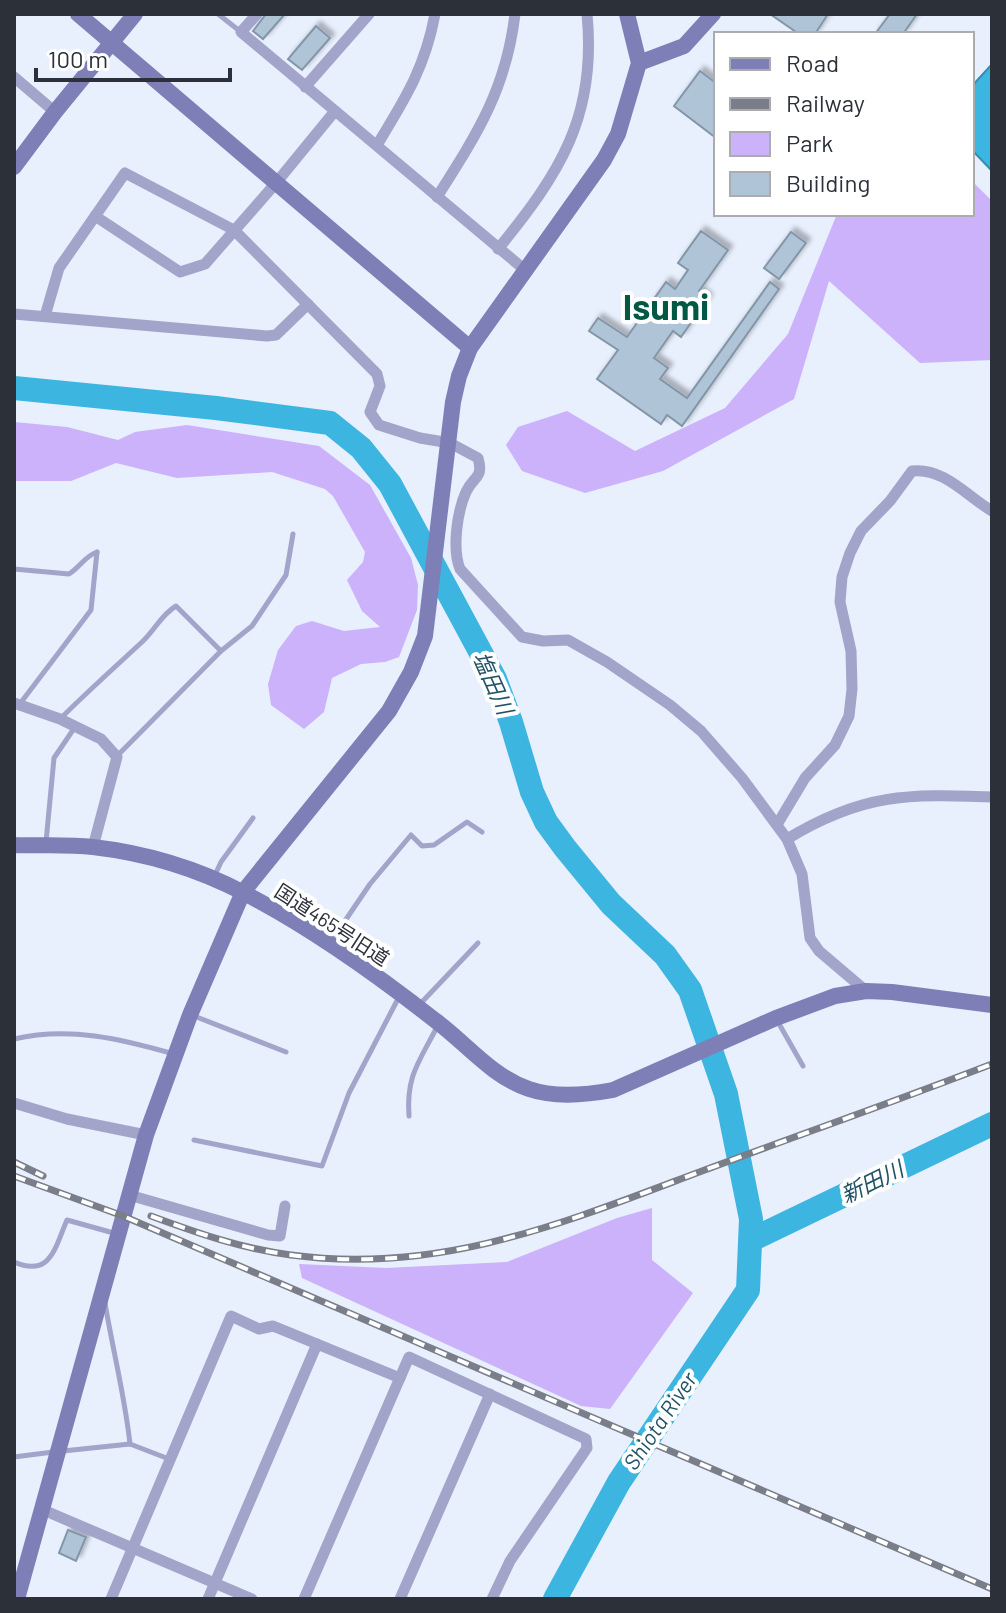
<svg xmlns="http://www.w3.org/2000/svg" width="1006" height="1613" font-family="Barlow,'Noto Sans JP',sans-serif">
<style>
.green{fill:#ccb1fb}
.water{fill:#3cb5e1;stroke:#378daf;stroke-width:2}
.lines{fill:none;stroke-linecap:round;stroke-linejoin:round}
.river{stroke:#3cb5e1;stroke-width:24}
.building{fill:#afc4d7;stroke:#8296a8;stroke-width:2;filter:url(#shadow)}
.lane{stroke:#a2a4ca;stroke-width:5}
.street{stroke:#a2a4ca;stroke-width:11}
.secondary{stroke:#7d7fb6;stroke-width:16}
.rail-casing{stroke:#797e89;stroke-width:7}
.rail{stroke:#fff;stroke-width:4;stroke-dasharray:12;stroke-linecap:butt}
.labels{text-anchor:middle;stroke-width:8;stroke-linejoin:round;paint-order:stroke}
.street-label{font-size:20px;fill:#2c3039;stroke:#fff}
.water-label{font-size:22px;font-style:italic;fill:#225265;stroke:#fff}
.town-label{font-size:36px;font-weight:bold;fill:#015945;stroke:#fff}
</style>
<defs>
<filter id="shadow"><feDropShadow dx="4.5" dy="-4.5" stdDeviation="2" flood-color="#0004"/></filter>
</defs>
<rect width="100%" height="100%" fill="#e8effd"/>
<g class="green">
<path d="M 972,181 L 992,201 L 992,360 L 920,363 L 829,281 L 794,399 L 663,471 L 585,493 L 522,471 L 506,445 L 518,427 L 567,411 L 635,451 L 725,408 L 788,334 L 837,214 L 972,214 Z"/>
<path d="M 14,422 L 67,427 L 118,440 L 135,432 L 187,425 L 319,446 L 370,485 L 411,558 L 418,585 L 417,610 L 399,657 L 385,662 L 361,664 L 332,678 L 324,712 L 304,729 L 271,705 L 268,684 L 278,650 L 296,626 L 312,621 L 344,631 L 380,627 L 362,611 L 347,580 L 363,562 L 365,552 L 333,496 L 325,489 L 272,472 L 177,478 L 116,463 L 71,481 L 14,481 Z"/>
<path d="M 652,1208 L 652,1260 L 693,1293 L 610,1409 L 581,1406 L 302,1278 L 299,1264 L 386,1268 L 507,1262 L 617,1218 Z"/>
</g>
<path class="water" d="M 992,64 L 992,171 L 972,150 L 972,86 Z"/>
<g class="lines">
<g class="river">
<path d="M 14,388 L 216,408 L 330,423 L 361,448 L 390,484 L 495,679 L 511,722 L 532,792 L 546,822 L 565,848 L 611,904 L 665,955 L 690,990 L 726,1094 L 751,1219 L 748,1290 L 619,1482 L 555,1599"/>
<path d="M 751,1240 L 992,1124"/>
</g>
</g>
<g class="building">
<path d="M 266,14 L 285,14 L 263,39 L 253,31 Z"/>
<path d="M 770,14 L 828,14 L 815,34 L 799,34 Z"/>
<path d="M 890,14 L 917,14 L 903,34 L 875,34 Z"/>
<path d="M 316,26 L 330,38 L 302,70 L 288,59 Z"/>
<path d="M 700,71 L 716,83 L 716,138 L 674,106 Z"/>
<path d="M 701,231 L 728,250 L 699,291 L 708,298 L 681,337 L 673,331 L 654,358 L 668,368 L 660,379 L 687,398 L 770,282 L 779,289 L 682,426 L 667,415 L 661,424 L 597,379 L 618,350 L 589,331 L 598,318 L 627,337 L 666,282 L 675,289 L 688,270 L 678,263 Z"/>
<path d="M 791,232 L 806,243 L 779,279 L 764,268 Z"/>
<path d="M 68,1530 L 86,1537 L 76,1561 L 59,1553 Z"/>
</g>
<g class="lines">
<g class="lane">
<path d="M 218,14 L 241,32"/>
<path d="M 14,569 L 69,574 C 80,567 85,556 97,552"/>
<path d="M 19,705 L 91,610 L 97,552"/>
<path d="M 60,719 C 87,692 115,667 142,642 C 155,630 161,615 176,606 L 221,651"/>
<path d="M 117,756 L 221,651 L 252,626 L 286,575 L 293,534"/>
<path d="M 46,842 L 54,758 L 75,727"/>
<path d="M 215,875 L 221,862 L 253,818"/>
<path d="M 332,940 L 370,884 L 411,835 L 422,846 L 434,845 L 467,822 L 482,832"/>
<path d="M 421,1003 L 478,943"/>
<path d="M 194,1016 L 286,1052"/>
<path d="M 778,1022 L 803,1066"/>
<path d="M 14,1039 C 69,1026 121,1039 174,1054"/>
<path d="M 409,1116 C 406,1076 419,1062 437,1027"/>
<path d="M 194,1140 L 322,1166 L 349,1093 L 400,995"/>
<path d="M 14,1262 C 51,1278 55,1247 67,1220 L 110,1232"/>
<path d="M 105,1303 C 113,1351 125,1397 130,1444"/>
<path d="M 63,1451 L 130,1444 L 169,1459"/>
<path d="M 14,1457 L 53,1452"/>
</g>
<g class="street">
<path d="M 257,14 L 241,32 L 525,270"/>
<path d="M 14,77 L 55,112"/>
<path d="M 305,87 L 369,14"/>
<path d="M 377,145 C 405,99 425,68 435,14"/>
<path d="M 437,197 C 477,134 506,90 515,14"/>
<path d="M 95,216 L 180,272 L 205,264 L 276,183 L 335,111"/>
<path d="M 498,249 C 560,173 597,116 587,14"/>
<path d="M 14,314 L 267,336 L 276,335 L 308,304"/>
<path d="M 45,316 L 59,268 L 125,173 L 234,230 L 377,374 L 380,386 L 370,412 L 379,425 L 420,438 L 450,443 L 478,458 C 484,479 473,476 466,492 C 457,512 452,549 460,569 L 522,637 L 543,641 L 568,640 L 607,662 L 670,705 L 701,731 L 742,778 L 787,839 L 802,874 L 810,938 L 819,951 L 866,991"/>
<path d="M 14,703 L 60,719 L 101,739 L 117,757 L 93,847"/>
<path d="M 778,823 L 805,778 L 835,745 L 849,716 L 852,689 L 851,651 L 840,602 L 842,577 L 850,553 L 861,531 L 890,501 L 912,471 C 943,467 967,496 992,511"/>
<path d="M 787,839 C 863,793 907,794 992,797"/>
<path d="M 14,1103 L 67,1119 L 146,1135"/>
<path d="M 129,1195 L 268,1235 L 280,1236 L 285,1206"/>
<path d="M 41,1509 L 252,1599"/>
<path d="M 111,1599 L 231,1316 L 259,1329 L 273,1326 L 400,1378"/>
<path d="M 208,1599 L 317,1344"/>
<path d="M 304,1599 L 409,1357 L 586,1439 L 587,1448 L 510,1561 L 492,1599"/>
<path d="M 400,1599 L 490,1394"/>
</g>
<g class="secondary">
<path d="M 78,14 L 470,348"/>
<path d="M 639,63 L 684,46 L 713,14"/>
<path d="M 14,167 L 55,112 L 135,14"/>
<path d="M 14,845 C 40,846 67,844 93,847 C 145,853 198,869 244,893 C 312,928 376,974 436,1021 C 467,1044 491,1076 529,1089 C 555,1098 586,1095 613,1090 L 776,1018 L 835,996 L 866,991 L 892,992 L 992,1005"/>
<path d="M 17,1599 L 146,1135 L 190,1015 L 243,892 L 389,711 L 411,672 L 425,636 L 453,402 L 459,376 L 470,348 L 604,160 L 618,134 L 639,63 L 627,14"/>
</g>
<defs>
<g id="rail">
<path d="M 14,1162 L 43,1176"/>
<path d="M 14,1176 L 123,1216 L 992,1589"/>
<path d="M 151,1216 C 197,1233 243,1249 291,1255 C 441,1275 566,1222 702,1171 C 799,1135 896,1101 992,1064"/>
</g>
</defs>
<use href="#rail" class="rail-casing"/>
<use href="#rail" class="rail"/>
</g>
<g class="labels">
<g class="street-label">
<text transform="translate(332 925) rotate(33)" y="7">国道465号旧道</text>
</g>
<g class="water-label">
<text transform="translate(493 683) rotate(66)" y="8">塩田川</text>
<text transform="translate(872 1182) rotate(-26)" y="8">新田川</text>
<text transform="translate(660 1421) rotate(-56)" y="8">Shiota River</text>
</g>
<g class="town-label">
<text x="666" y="320">Isumi</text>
</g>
</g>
<rect width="1006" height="1613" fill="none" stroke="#2c3039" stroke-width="32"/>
<rect x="714" y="32" width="260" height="184" fill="#ffffff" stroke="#abacb0" stroke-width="2"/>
<rect x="730" y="58" width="40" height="12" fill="#7d7fb6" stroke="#abacb0" stroke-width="2"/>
<text x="786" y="72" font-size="24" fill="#2c3039">Road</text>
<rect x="730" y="98" width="40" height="12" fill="#797e89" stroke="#abacb0" stroke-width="2"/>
<text x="786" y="112" font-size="24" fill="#2c3039">Railway</text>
<rect x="730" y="132" width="40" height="24" fill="#ccb1fb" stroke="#abacb0" stroke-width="2"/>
<text x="786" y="152" font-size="24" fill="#2c3039">Park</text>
<rect x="730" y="172" width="40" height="24" fill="#afc4d7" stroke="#abacb0" stroke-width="2"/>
<text x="786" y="192" font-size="24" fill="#2c3039">Building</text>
<path d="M36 68v12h194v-12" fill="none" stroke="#2c3039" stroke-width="4"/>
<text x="48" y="68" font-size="24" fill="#2c3039" stroke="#ffffff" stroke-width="6" paint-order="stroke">100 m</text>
</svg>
